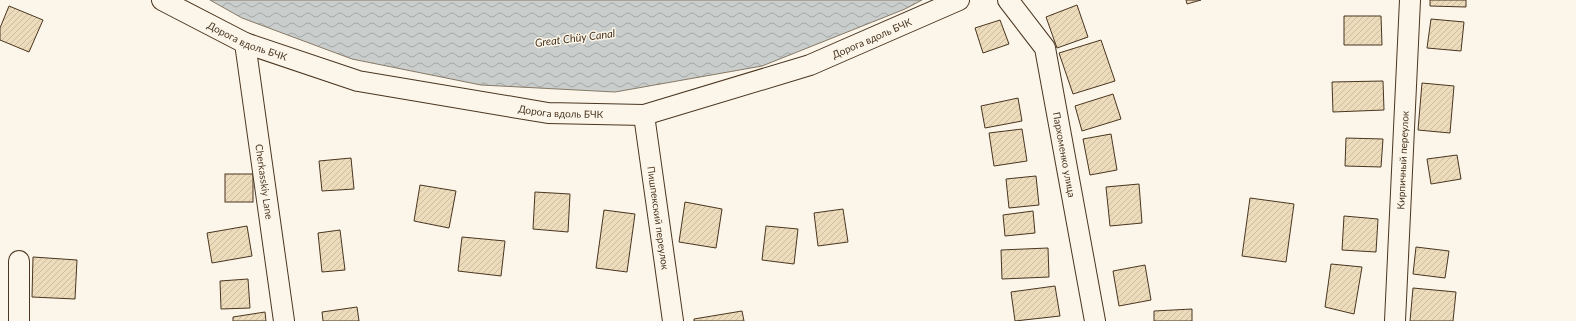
<svg xmlns="http://www.w3.org/2000/svg" width="1576" height="321" font-family="Lato,sans-serif">
<style>
.water{fill:url(#water-waves);stroke:#887966}
.building{fill:url(#building-hatch);stroke:#4a3520}
.lines{fill:none;stroke-linecap:round;stroke-linejoin:round}
.minor-casing{stroke:#4a3520;stroke-width:22}
.minor{stroke:#fbf6e9;stroke-width:20}
.labels{text-anchor:middle;stroke-width:3;stroke-linejoin:round;paint-order:stroke}
.street-label{font-size:10px;fill:#4a3520;stroke:#fbf6e9}
.water-label{font-size:11px;font-style:italic;fill:#4a3520;stroke:#fbf6e9}
</style>
<defs>
<pattern id="water-waves" width="16" height="10" patternUnits="userSpaceOnUse"><rect width="16" height="10" fill="#c9cecd"/><path d="M0 5q4-4 8 0t8 0" fill="none" stroke="#a5a8a6"/></pattern>
<pattern id="building-hatch" width="6" height="6" patternUnits="userSpaceOnUse"><rect width="6" height="6" fill="#ecdcbc"/><path d="M-1 1l2-2M0 6l6-6M5 7l2-2" fill="none" stroke="#ccbda1"/></pattern>
</defs>
<rect width="100%" height="100%" fill="#fbf6e9"/>
<path class="water" d="M 210,0 L 922,0 L 905,9 L 762,66 L 615,92 L 481,85 L 352,59 L 242,18 Z"/>
<g class="building">
<path d="M 1186,0 L 1201,0 L 1187,4 Z"/>
<path d="M 1430,0 L 1466,0 L 1466,7 L 1430,6 Z"/>
<path d="M 1077,5 L 1088,37 L 1057,48 L 1046,17 Z"/>
<path d="M 9,6 L 43,20 L 29,52 L 0,40 L 0,28 Z"/>
<path d="M 1344,16 L 1381,16 L 1382,45 L 1344,45 Z"/>
<path d="M 1431,19 L 1464,22 L 1461,51 L 1427,48 Z"/>
<path d="M 1000,20 L 1009,44 L 983,53 L 975,28 Z"/>
<path d="M 1101,40 L 1115,81 L 1073,94 L 1059,53 Z"/>
<path d="M 1383,81 L 1384,110 L 1333,112 L 1332,82 Z"/>
<path d="M 1422,83 L 1454,86 L 1450,133 L 1418,130 Z"/>
<path d="M 1113,94 L 1121,119 L 1082,131 L 1075,106 Z"/>
<path d="M 1018,98 L 1022,121 L 985,128 L 981,106 Z"/>
<path d="M 1022,129 L 1027,161 L 994,166 L 989,133 Z"/>
<path d="M 1111,134 L 1117,170 L 1090,175 L 1083,139 Z"/>
<path d="M 1346,138 L 1383,139 L 1381,167 L 1345,166 Z"/>
<path d="M 1457,155 L 1461,179 L 1431,184 L 1427,159 Z"/>
<path d="M 351,158 L 354,189 L 322,191 L 319,161 Z"/>
<rect x="225" y="174" width="28" height="28"/>
<path d="M 1036,176 L 1039,205 L 1009,208 L 1006,179 Z"/>
<path d="M 1139,184 L 1142,223 L 1110,226 L 1106,187 Z"/>
<path d="M 420,185 L 456,191 L 449,228 L 414,221 Z"/>
<path d="M 535,192 L 570,194 L 568,232 L 533,229 Z"/>
<path d="M 1250,198 L 1294,204 L 1286,262 L 1242,256 Z"/>
<path d="M 685,202 L 722,209 L 716,248 L 679,242 Z"/>
<path d="M 843,209 L 848,242 L 818,246 L 814,213 Z"/>
<path d="M 604,210 L 635,214 L 627,272 L 596,268 Z"/>
<path d="M 1033,211 L 1035,233 L 1005,236 L 1003,215 Z"/>
<path d="M 1344,216 L 1378,219 L 1376,252 L 1342,250 Z"/>
<path d="M 247,226 L 252,256 L 212,263 L 207,233 Z"/>
<path d="M 766,226 L 798,229 L 794,264 L 762,260 Z"/>
<path d="M 340,230 L 345,270 L 322,272 L 318,233 Z"/>
<path d="M 462,237 L 505,241 L 501,276 L 458,271 Z"/>
<path d="M 1416,247 L 1449,251 L 1445,278 L 1413,274 Z"/>
<path d="M 1048,248 L 1049,277 L 1002,279 L 1001,250 Z"/>
<path d="M 33,257 L 77,260 L 75,299 L 32,297 Z"/>
<path d="M 1331,264 L 1362,267 L 1354,314 L 1325,307 Z"/>
<path d="M 1145,265 L 1151,300 L 1119,306 L 1113,271 Z"/>
<path d="M 248,279 L 250,308 L 221,309 L 220,281 Z"/>
<path d="M 1055,286 L 1060,316 L 1015,321 L 1011,292 Z"/>
<path d="M 1413,288 L 1456,292 L 1453,321 L 1410,321 Z"/>
<path d="M 357,307 L 359,321 L 323,321 L 322,312 Z"/>
<path d="M 1192,309 L 1192,321 L 1154,321 L 1154,311 Z"/>
<path d="M 742,311 L 744,321 L 694,321 L 694,319 Z"/>
<path d="M 265,312 L 266,321 L 233,321 L 233,317 Z"/>
</g>
<g class="lines">
<defs>
<g id="minor">
<path id="s1" d="M 162,0 L 245,43 L 358,81 L 548,113 L 644,115 L 810,65 L 959,0"/>
<path id="s2" d="M 1008,0 L 1045,48 L 1095,321"/>
<path id="s3" d="M 245,43 L 284,321"/>
<path id="s4" d="M 644,115 L 673,321"/>
<path d="M 19,321 L 19,261"/>
<path id="s5" d="M 1395,321 L 1410,0"/>
</g>
</defs>
<use href="#minor" class="minor-casing"/>
<use href="#minor" class="minor"/>
</g>
<g class="labels">
<g class="street-label">
<text dy="4" stroke="none"><textPath href="#s1" startOffset="742">Дорога вдоль БЧК</textPath></text>
<text dy="4" stroke="none"><textPath href="#s1" startOffset="95">Дорога вдоль БЧК</textPath></text>
<text dy="4" stroke="none"><textPath href="#s1" startOffset="418">Дорога вдоль БЧК</textPath></text>
<text dy="4" stroke="none"><textPath href="#s2" startOffset="169">Пархоменко улица</textPath></text>
<text dy="4" stroke="none"><textPath href="#s5" startOffset="161">Кирпичный переулок</textPath></text>
<text dy="4" stroke="none"><textPath href="#s3" startOffset="140">Cherkasskiy Lane</textPath></text>
<text dy="4" stroke="none"><textPath href="#s4" startOffset="104">Пишпекский переулок</textPath></text>
</g>
<g class="water-label">
<text transform="translate(575 38) rotate(-7)" y="4">Great Chüy Canal</text>
</g>
</g>
</svg>
